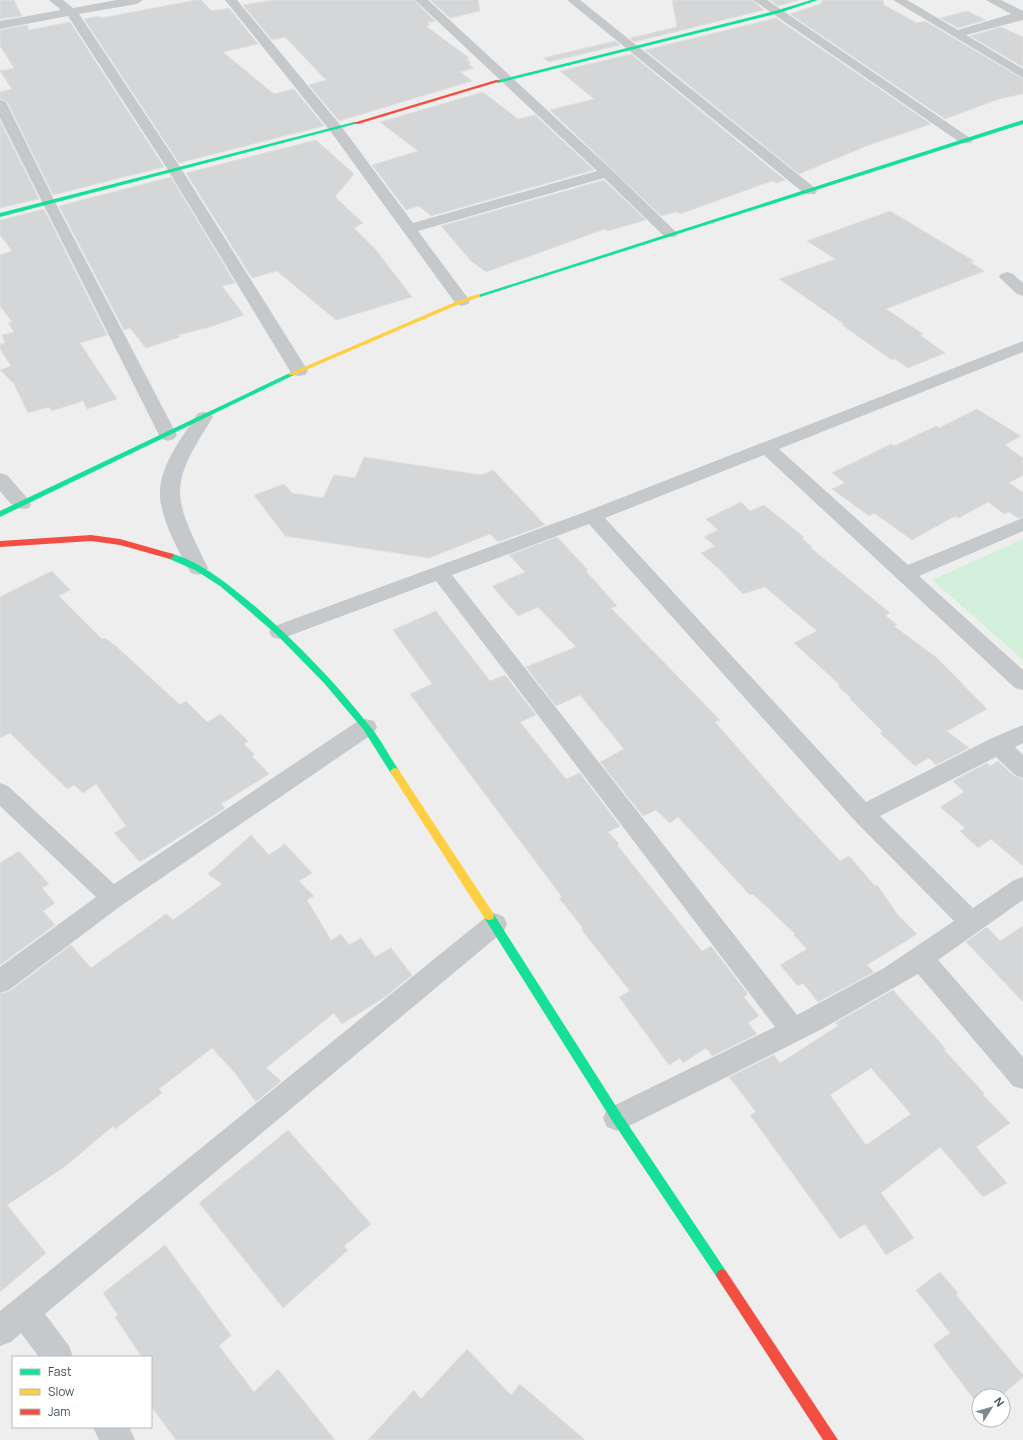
<svg xmlns="http://www.w3.org/2000/svg" width="1023" height="1440" font-family="Manrope,sans-serif">
<style>
.green{fill:#d2efda}
.building{fill:#d5d6d7;stroke:#e0e0e1;fill-rule:evenodd}
.lines{fill:none;stroke-linecap:round;stroke-linejoin:round}
.street{fill:#c6c9cb;fill-rule:evenodd}
.fast{fill:#16e098;fill-rule:evenodd}
.slow{fill:#ffcf43;fill-rule:evenodd}
.jam{fill:#f24e42;fill-rule:evenodd}
</style>
<rect width="100%" height="100%" fill="#efeeee"/>
<path class="green" d="M 1023,539 L 1023,660 L 932,580 Z"/>
<g class="building">
<path d="M 0,0 L 14,0 L 22,16 L 0,19 Z"/>
<path d="M 196,0 L 201,0 L 212,11 L 229,8 L 258,44 L 223,52 L 274,94 L 294,89 L 324,126 L 179,163 L 84,19 L 99,16 L 101,18 Z"/>
<path d="M 273,0 L 414,0 L 435,21 L 427,23 L 430,25 L 426,26 L 469,58 L 466,59 L 471,63 L 468,64 L 474,68 L 460,72 L 472,81 L 339,121 L 309,85 L 326,80 L 285,37 L 272,40 L 243,5 Z"/>
<path d="M 430,0 L 478,0 L 480,11 L 450,18 Z"/>
<path d="M 672,0 L 752,0 L 764,10 L 634,42 L 630,38 L 677,27 Z"/>
<path d="M 770,0 L 799,0 L 778,6 Z"/>
<path d="M 823,0 L 883,0 L 884,5 L 917,23 L 925,21 L 1023,79 L 1023,94 L 999,99 L 945,119 L 790,14 L 820,4 Z"/>
<path d="M 967,11 L 986,20 L 958,28 L 940,18 Z"/>
<path d="M 776,18 L 931,124 L 869,145 L 799,174 L 645,50 Z"/>
<path d="M 70,22 L 164,167 L 53,195 L 8,103 L 5,100 L 0,99 L 0,92 L 12,89 L 0,71 L 14,68 L 0,46 L 0,30 L 27,25 L 29,30 Z"/>
<path d="M 1001,27 L 1023,37 L 1023,67 L 970,36 Z"/>
<path d="M 615,41 L 620,45 L 549,62 L 543,58 Z"/>
<path d="M 631,54 L 785,180 L 776,183 L 772,181 L 680,214 L 676,212 L 661,216 L 550,110 L 594,99 L 560,71 Z"/>
<path d="M 483,92 L 518,119 L 535,115 L 594,170 L 431,216 L 419,206 L 406,210 L 372,165 L 418,151 L 380,122 Z"/>
<path d="M 0,121 L 39,199 L 0,208 Z"/>
<path d="M 316,140 L 354,174 L 335,197 L 363,223 L 354,228 L 376,250 L 412,297 L 336,320 L 277,271 L 252,278 L 186,173 Z"/>
<path d="M 171,177 L 235,283 L 222,286 L 244,315 L 210,327 L 178,335 L 180,337 L 146,348 L 130,328 L 124,330 L 59,206 Z"/>
<path d="M 604,180 L 646,220 L 607,231 L 605,229 L 486,272 L 471,261 L 441,226 Z"/>
<path d="M 44,209 L 107,335 L 80,343 L 117,399 L 87,409 L 83,401 L 52,411 L 49,407 L 28,413 L 14,384 L 0,370 L 11,366 L 0,349 L 0,344 L 5,343 L 2,335 L 14,332 L 8,323 L 12,322 L 0,306 L 0,255 L 12,251 L 0,235 L 0,220 Z"/>
<path d="M 890,211 L 974,261 L 970,262 L 984,271 L 886,309 L 923,334 L 920,335 L 945,353 L 908,368 L 895,359 L 892,360 L 842,325 L 844,324 L 779,279 L 835,259 L 807,241 Z"/>
<path d="M 977,409 L 1021,436 L 1005,445 L 1023,458 L 1023,475 L 1009,483 L 1023,492 L 1023,517 L 1018,518 L 1009,512 L 1004,514 L 988,502 L 959,518 L 955,516 L 912,540 L 874,513 L 869,516 L 832,489 L 845,483 L 832,473 L 891,444 L 894,446 L 936,426 L 939,428 Z"/>
<path d="M 364,457 L 481,475 L 493,470 L 545,525 L 498,542 L 490,534 L 429,558 L 285,536 L 254,495 L 284,484 L 292,493 L 323,498 L 334,475 L 355,478 Z"/>
<path d="M 741,502 L 750,511 L 764,505 L 804,537 L 802,538 L 812,547 L 811,548 L 890,613 L 885,615 L 897,625 L 894,626 L 937,658 L 987,709 L 947,731 L 969,748 L 936,765 L 929,758 L 915,766 L 880,733 L 883,732 L 850,699 L 851,698 L 838,686 L 840,685 L 794,643 L 817,631 L 765,587 L 743,594 L 719,569 L 701,553 L 715,546 L 704,537 L 718,530 L 706,519 Z"/>
<path d="M 557,537 L 588,570 L 586,571 L 617,606 L 611,608 L 720,720 L 715,722 L 787,804 L 840,861 L 849,856 L 875,886 L 877,885 L 898,915 L 917,934 L 867,965 L 874,972 L 818,1002 L 803,983 L 798,986 L 780,965 L 807,949 L 794,935 L 795,934 L 753,894 L 750,895 L 678,817 L 670,823 L 656,810 L 643,816 L 600,762 L 624,749 L 580,695 L 556,706 L 526,667 L 576,647 L 538,607 L 518,616 L 492,586 L 525,572 L 509,555 Z"/>
<path d="M 52,571 L 70,590 L 59,596 L 102,639 L 105,638 L 117,647 L 180,705 L 186,701 L 207,722 L 221,714 L 248,741 L 244,744 L 255,755 L 252,756 L 269,774 L 221,804 L 225,808 L 140,862 L 114,833 L 126,826 L 96,784 L 83,793 L 74,785 L 67,789 L 10,733 L 0,738 L 0,597 Z"/>
<path d="M 436,611 L 490,681 L 505,675 L 536,715 L 520,722 L 566,779 L 580,773 L 620,826 L 608,832 L 619,844 L 617,845 L 702,951 L 711,946 L 748,994 L 744,997 L 759,1016 L 748,1023 L 757,1034 L 712,1056 L 706,1048 L 683,1063 L 680,1058 L 669,1065 L 619,997 L 630,991 L 581,929 L 583,928 L 559,898 L 562,897 L 410,694 L 432,684 L 393,630 Z"/>
<path d="M 998,761 L 1014,776 L 1023,779 L 1023,866 L 991,839 L 978,848 L 960,831 L 965,828 L 940,807 L 964,792 L 953,781 L 987,763 L 990,766 Z"/>
<path d="M 251,835 L 269,855 L 285,844 L 312,873 L 299,881 L 314,896 L 307,900 L 331,940 L 341,934 L 349,945 L 361,938 L 375,957 L 391,948 L 412,975 L 385,997 L 342,1024 L 334,1013 L 266,1068 L 281,1081 L 256,1102 L 234,1072 L 212,1048 L 159,1089 L 162,1093 L 115,1129 L 113,1126 L 67,1165 L 7,1205 L 46,1253 L 0,1292 L 0,994 L 10,991 L 71,945 L 91,968 L 166,914 L 173,920 L 222,884 L 208,874 Z"/>
<path d="M 19,851 L 49,884 L 42,888 L 55,903 L 43,911 L 55,925 L 0,965 L 0,863 Z"/>
<path d="M 1023,926 L 1023,1002 L 966,942 L 987,927 L 1000,941 Z"/>
<path d="M 893,990 L 946,1049 L 944,1050 L 984,1093 L 983,1095 L 1010,1123 L 976,1147 L 1007,1183 L 983,1197 L 940,1147 L 881,1193 L 914,1238 L 886,1255 L 865,1224 L 840,1239 L 750,1115 L 756,1112 L 729,1077 L 774,1055 L 780,1063 L 838,1026 L 835,1023 ZM 871,1068 L 911,1114 L 866,1145 L 830,1095 Z"/>
<path d="M 288,1130 L 371,1224 L 344,1246 L 348,1250 L 283,1308 L 199,1203 Z"/>
<path d="M 165,1245 L 231,1335 L 219,1346 L 254,1392 L 278,1369 L 335,1440 L 176,1440 L 151,1406 L 151,1357 L 142,1357 L 115,1317 L 118,1315 L 103,1293 Z"/>
<path d="M 940,1272 L 958,1293 L 956,1295 L 1023,1375 L 1023,1377 L 1001,1396 L 979,1396 L 979,1406 L 933,1345 L 950,1333 L 916,1290 Z"/>
<path d="M 467,1349 L 511,1395 L 520,1384 L 585,1440 L 368,1440 L 414,1390 L 421,1399 Z"/>
</g>
<g class="lines">
<g class="street">
<path d="M 49,0 L 63,0 L 73,8 L 117,0 L 143,0 L 137,4 L 79,14 L 182,170 L 308,371 L 305,375 L 299,376 L 293,375 L 290,371 L 168,170 L 68,16 L 0,29 L 0,21 L 61,10 Z"/>
<path d="M 225,0 L 237,0 L 341,126 L 413,223 L 597,171 L 415,0 L 428,0 L 612,170 L 678,234 L 675,237 L 665,237 L 604,178 L 418,231 L 470,301 L 468,304 L 462,306 L 456,304 L 331,132 Z"/>
<path d="M 567,0 L 580,0 L 815,188 L 817,191 L 815,194 L 805,194 Z"/>
<path d="M 753,0 L 767,0 L 973,140 L 971,143 L 961,143 Z"/>
<path d="M 893,0 L 907,0 L 958,30 L 1011,14 L 986,0 L 1001,0 L 1023,11 L 1023,20 L 966,35 L 1023,69 L 1023,78 Z"/>
<path d="M 0,100 L 5,101 L 7,104 L 55,202 L 177,435 L 174,439 L 168,441 L 162,439 L 159,435 L 0,118 Z"/>
<path d="M 1007,272 L 1013,274 L 1023,283 L 1023,296 L 1017,294 L 999,277 L 1001,274 Z"/>
<path d="M 1023,341 L 1023,352 L 779,449 L 908,565 L 1023,518 L 1023,531 L 919,576 L 1023,670 L 1023,690 L 1015,688 L 764,455 L 605,518 L 866,802 L 990,739 L 1023,725 L 1023,743 L 1015,747 L 1023,755 L 1023,778 L 1015,775 L 996,757 L 880,816 L 973,908 L 1014,880 L 1023,877 L 1023,900 L 938,960 L 1023,1057 L 1023,1089 L 1013,1086 L 918,974 L 820,1030 L 627,1127 L 617,1131 L 607,1127 L 603,1118 L 607,1109 L 775,1027 L 436,581 L 286,637 L 279,639 L 272,637 L 269,632 L 272,627 L 585,512 ZM 589,524 L 855,821 L 954,921 L 884,968 L 797,1015 L 452,575 Z"/>
<path d="M 204,412 L 210,413 L 213,417 C 168,487 172,495 208,568 L 205,573 L 198,575 L 191,573 C 179,553 158,514 160,490 C 162,462 183,436 198,413 Z"/>
<path d="M 0,473 L 7,475 L 29,500 L 31,504 L 29,508 C 14,512 9,501 0,491 Z"/>
<path d="M 366,719 L 374,721 L 377,727 L 374,733 L 122,905 L 9,990 L 0,993 L 0,967 L 96,897 L 0,806 L 0,783 L 8,786 L 114,884 L 358,721 Z"/>
<path d="M 495,913 L 504,917 L 507,924 L 504,931 L 45,1314 L 69,1346 L 73,1357 L 39,1357 L 21,1333 L 11,1342 L 0,1346 L 0,1311 L 486,917 Z"/>
<path d="M 93,1427 L 129,1427 L 135,1440 L 99,1440 Z"/>
</g>
<g class="fast">
<path d="M 811,0 L 818,0 L 779,13 L 498,83 L 495,81 L 775,11 Z"/>
<path d="M 1023,120 L 1023,124 L 480,297 L 475,296 Z"/>
<path d="M 354,122 L 359,123 L 0,217 L 0,213 Z"/>
<path d="M 292,372 L 294,373 L 294,375 L 0,517 L 0,511 Z"/>
<path d="M 170,553 C 204,563 230,586 257,608 C 297,643 335,682 368,724 C 380,738 388,754 398,769 L 400,772 L 398,775 L 392,775 L 363,729 L 324,683 L 276,634 L 220,586 L 195,570 L 167,558 L 166,556 Z"/>
<path d="M 489,912 L 493,913 L 621,1114 L 726,1271 L 728,1275 L 726,1279 L 722,1281 L 718,1279 L 613,1122 L 485,919 L 484,916 L 485,913 Z"/>
</g>
<g class="slow">
<path d="M 478,294 L 480,295 L 480,297 L 464,302 L 294,375 L 290,375 L 288,374 L 460,300 Z"/>
<path d="M 395,768 L 398,769 L 493,913 L 494,916 L 493,919 L 489,920 L 485,919 L 392,775 L 390,772 L 392,769 Z"/>
</g>
<g class="jam">
<path d="M 496,80 L 501,81 L 358,124 L 353,123 Z"/>
<path d="M 91,535 L 120,539 L 173,554 L 174,556 L 170,559 L 120,545 L 91,541 L 0,547 L 0,541 Z"/>
<path d="M 722,1269 L 726,1271 L 838,1440 L 823,1440 L 718,1279 L 716,1275 L 718,1271 Z"/>
</g>
</g>
<rect x="12" y="1356" width="140" height="72" fill="#ffffff" stroke="#b5babe"/>
<rect x="20" y="1369" width="20" height="6" fill="#16e098" stroke="#b5babe"/>
<text x="48" y="1376" font-size="12" fill="#45535c">Fast</text>
<rect x="20" y="1389" width="20" height="6" fill="#ffcf43" stroke="#b5babe"/>
<text x="48" y="1396" font-size="12" fill="#45535c">Slow</text>
<rect x="20" y="1409" width="20" height="6" fill="#f24e42" stroke="#b5babe"/>
<text x="48" y="1416" font-size="12" fill="#45535c">Jam</text>
<g transform="translate(991 1408) rotate(53)"><circle r="19" fill="#ffffff" stroke="#b5babe"/>
<path d="M0-3L7 15L0 10L-7 15Z" fill="#80898f"/>
<text y="-6" font-size="11" font-weight="bold" text-anchor="middle" fill="#45535c">N</text>
</g>
</svg>
